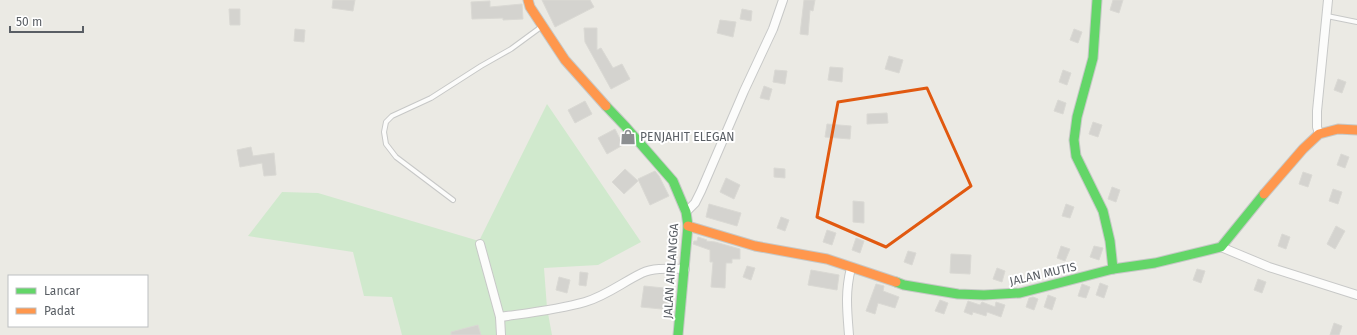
<svg xmlns="http://www.w3.org/2000/svg" width="1357" height="335" font-family="'Fira Sans',sans-serif">
<style>
.green{fill:#d0e9cd}
.building{fill:#d4d3cf;stroke:#dad9d4}
.lines{fill:none;stroke-linecap:round;stroke-linejoin:round}
.lane-casing{stroke:#c7c8c7;stroke-width:6}
.street-casing{stroke:#c7c8c7;stroke-width:10}
.fast-casing{stroke:#c6c8c6;stroke-width:11}
.slow-casing{stroke:#c6c8c6;stroke-width:11}
.lane{stroke:#fcfcfb;stroke-width:4}
.street{stroke:#fcfcfb;stroke-width:8}
.fast{stroke:#63d668;stroke-width:9}
.slow{stroke:#ff974d;stroke-width:9}
.marked{fill:none;stroke:#e15910;stroke-width:3;stroke-linejoin:round}
.labels{text-anchor:middle;stroke-width:4;stroke-linejoin:round;paint-order:stroke}
.poi-label{font-size:12px;fill:#595e64;stroke:#fff;text-anchor:start}
.street-label{font-size:12px;fill:#595e64;stroke:#fff}
</style>
<rect width="100%" height="100%" fill="#ebeae4"/>
<path class="green" d="M 547,104 L 641,242 L 598,265 L 544,268 L 547,308 L 552,335 L 402,335 L 392,297 L 364,296 L 353,252 L 248,236 L 282,192 L 318,193 L 479,241 Z"/>
<g class="building">
<path d="M 333,0 L 355,0 L 353,11 L 332,8 Z"/>
<path d="M 542,0 L 590,0 L 594,7 L 555,27 Z"/>
<path d="M 804,0 L 815,0 L 813,11 L 810,10 L 808,35 L 800,34 Z"/>
<path d="M 1113,0 L 1123,0 L 1119,13 L 1110,10 Z"/>
<path d="M 490,1 L 490,7 L 522,4 L 523,19 L 503,20 L 503,18 L 472,19 L 471,2 Z"/>
<path d="M 229,9 L 240,9 L 240,25 L 230,25 Z"/>
<path d="M 742,9 L 752,11 L 751,21 L 740,19 Z"/>
<path d="M 720,20 L 736,22 L 733,37 L 717,33 Z"/>
<path d="M 584,28 L 597,28 L 597,50 L 601,48 L 613,68 L 622,64 L 630,79 L 611,89 L 585,42 Z"/>
<path d="M 295,29 L 305,30 L 304,42 L 294,41 Z"/>
<path d="M 1074,29 L 1082,32 L 1078,43 L 1070,40 Z"/>
<path d="M 889,56 L 903,60 L 899,73 L 885,69 Z"/>
<path d="M 830,67 L 843,68 L 842,82 L 828,80 Z"/>
<path d="M 775,70 L 787,71 L 785,84 L 773,82 Z"/>
<path d="M 1063,70 L 1071,73 L 1067,85 L 1059,82 Z"/>
<path d="M 1338,79 L 1346,82 L 1342,93 L 1334,90 Z"/>
<path d="M 764,86 L 772,89 L 769,100 L 760,98 Z"/>
<path d="M 1058,100 L 1066,103 L 1063,114 L 1054,111 Z"/>
<path d="M 585,101 L 592,114 L 575,123 L 568,110 Z"/>
<path d="M 887,113 L 888,123 L 867,124 L 867,114 Z"/>
<path d="M 1093,122 L 1102,125 L 1098,137 L 1089,134 Z"/>
<path d="M 827,124 L 851,126 L 850,139 L 825,137 Z"/>
<path d="M 615,129 L 623,145 L 607,154 L 598,138 Z"/>
<path d="M 251,147 L 253,156 L 274,153 L 276,175 L 264,176 L 262,163 L 240,167 L 237,150 Z"/>
<path d="M 1341,154 L 1349,157 L 1345,168 L 1337,165 Z"/>
<path d="M 774,168 L 785,169 L 785,178 L 774,177 Z"/>
<path d="M 625,169 L 638,181 L 624,194 L 612,182 Z"/>
<path d="M 655,171 L 659,176 L 669,196 L 650,205 L 638,179 Z"/>
<path d="M 1303,172 L 1312,175 L 1308,187 L 1299,184 Z"/>
<path d="M 726,178 L 740,185 L 734,199 L 720,192 Z"/>
<path d="M 1112,187 L 1120,190 L 1116,202 L 1108,199 Z"/>
<path d="M 1333,189 L 1342,192 L 1338,204 L 1329,201 Z"/>
<path d="M 853,201 L 864,202 L 864,223 L 853,222 Z"/>
<path d="M 709,204 L 741,213 L 737,226 L 706,217 Z"/>
<path d="M 1066,204 L 1074,207 L 1070,218 L 1062,216 Z"/>
<path d="M 781,217 L 789,220 L 785,231 L 777,228 Z"/>
<path d="M 1336,226 L 1345,231 L 1335,249 L 1327,244 Z"/>
<path d="M 827,230 L 836,233 L 832,245 L 823,242 Z"/>
<path d="M 1282,234 L 1290,237 L 1286,249 L 1278,246 Z"/>
<path d="M 698,237 L 707,240 L 706,241 L 715,242 L 740,249 L 740,259 L 732,259 L 732,263 L 726,263 L 725,288 L 711,287 L 713,262 L 710,262 L 710,250 L 693,244 L 694,241 L 697,241 Z"/>
<path d="M 856,238 L 864,241 L 860,253 L 852,250 Z"/>
<path d="M 1061,246 L 1070,249 L 1065,261 L 1057,258 Z"/>
<path d="M 1094,246 L 1103,248 L 1099,260 L 1090,257 Z"/>
<path d="M 908,251 L 916,253 L 912,265 L 904,262 Z"/>
<path d="M 951,254 L 971,255 L 970,274 L 950,273 Z"/>
<path d="M 747,266 L 755,268 L 751,280 L 743,277 Z"/>
<path d="M 997,268 L 1005,271 L 1002,282 L 993,279 Z"/>
<path d="M 1197,269 L 1205,271 L 1201,283 L 1193,280 Z"/>
<path d="M 811,270 L 839,275 L 837,290 L 808,285 Z"/>
<path d="M 580,272 L 588,273 L 586,286 L 579,285 Z"/>
<path d="M 559,277 L 570,280 L 567,293 L 556,290 Z"/>
<path d="M 1258,279 L 1266,282 L 1262,293 L 1254,290 Z"/>
<path d="M 1100,283 L 1108,286 L 1104,298 L 1096,295 Z"/>
<path d="M 876,284 L 884,286 L 883,291 L 899,297 L 895,308 L 878,303 L 875,314 L 866,311 Z"/>
<path d="M 1082,284 L 1090,287 L 1086,298 L 1078,296 Z"/>
<path d="M 644,286 L 674,289 L 672,310 L 641,307 Z"/>
<path d="M 1048,295 L 1056,298 L 1052,310 L 1044,307 Z"/>
<path d="M 1033,297 L 1038,299 L 1034,310 L 1026,307 L 1029,298 Z"/>
<path d="M 940,300 L 948,303 L 944,314 L 935,311 Z"/>
<path d="M 968,301 L 980,305 L 982,302 L 995,307 L 996,302 L 1005,305 L 1001,317 L 987,312 L 986,316 L 973,312 L 972,315 L 964,312 Z"/>
<path d="M 1334,323 L 1342,326 L 1339,335 L 1330,335 Z"/>
<path d="M 478,325 L 481,335 L 451,335 L 451,332 Z"/>
</g>
<g class="lines">
<defs>
<g id="lane">
<path d="M 1327,16 L 1357,22"/>
<path d="M 453,200 L 396,157 L 386,144 L 384,132 L 386,122 L 392,116 L 431,98 L 481,66 L 511,49 L 541,27"/>
</g>
<g id="street">
<path d="M 1319,134 L 1317,127 L 1317,111 L 1328,0"/>
<path d="M 686,212 L 695,203 L 701,191 L 744,91 L 773,29 L 783,0"/>
<path d="M 480,244 L 500,317 L 501,335"/>
<path d="M 1221,247 L 1269,267 L 1357,295"/>
<path d="M 500,317 C 528,313 557,310 585,302 C 606,296 623,282 642,273 C 655,267 672,269 685,269"/>
<path d="M 849,335 C 847,310 845,292 851,268"/>
</g>
<g id="fast">
<path d="M 1097,0 L 1093,58 L 1077,117 L 1074,140 L 1076,156 L 1103,211 L 1110,241 L 1113,269"/>
<path d="M 606,106 L 625,126 L 673,181 L 686,212 L 688,226 L 678,335"/>
<path d="M 896,282 L 904,285 L 958,294 L 984,295 L 1020,293 L 1113,269 L 1155,263 L 1221,247 L 1264,194"/>
</g>
<g id="slow">
<path d="M 528,0 L 530,7 L 565,60 L 606,106"/>
<path d="M 1264,194 L 1303,149 L 1319,134 L 1338,129 L 1357,130"/>
<path d="M 688,226 L 755,246 L 827,259 L 896,282"/>
</g>
</defs>
<use href="#lane" class="lane-casing"/>
<use href="#street" class="street-casing"/>
<use href="#fast" class="fast-casing"/>
<use href="#slow" class="slow-casing"/>
<use href="#lane" class="lane"/>
<use href="#street" class="street"/>
<use href="#fast" class="fast"/>
<use href="#slow" class="slow"/>
</g>
<path class="marked" d="M 927,88 L 971,186 L 886,247 L 817,217 L 838,102 Z"/>
<defs>
<symbol id="shop-bare" viewBox="-9 -9 18 18"><path d="M-5-2.5h2.3a2.7 3.5 0 0 1 5.4 0H5L5.5 6h-11ZM-1.5-2.5h3a1.5 2.3 0 0 0-3 0Z" fill="#8c8f91" stroke="#fff" stroke-width="2.5" paint-order="stroke"/></symbol>
</defs>
<g fill-rule="evenodd">
<use href="#shop-bare" x="617" y="126" width="22" height="22"/>
</g>
<g class="labels">
<g class="poi-label">
<text x="640" y="141">PENJAHIT ELEGAN</text>
</g>
<g class="street-label">
<text transform="translate(671 271) rotate(-86)" y="4">JALAN AIRLANGGA</text>
<text transform="translate(1043 274) rotate(-13)" y="4">JALAN MUTIS</text>
</g>
</g>
<rect x="8" y="275" width="140" height="52" fill="#ffffff" stroke="#bdbfc1"/>
<rect x="16" y="288" width="20" height="6" fill="#63d668" stroke="#bdbfc1"/>
<text x="44" y="295" font-size="12" fill="#595e64">Lancar</text>
<rect x="16" y="308" width="20" height="6" fill="#ff974d" stroke="#bdbfc1"/>
<text x="44" y="315" font-size="12" fill="#595e64">Padat</text>
<path d="M10 26v6h73v-6" fill="none" stroke="#595e64" stroke-width="2"/>
<text x="16" y="26" font-size="12" fill="#595e64" stroke="#ffffff" stroke-width="3" paint-order="stroke">50 m</text>
</svg>
